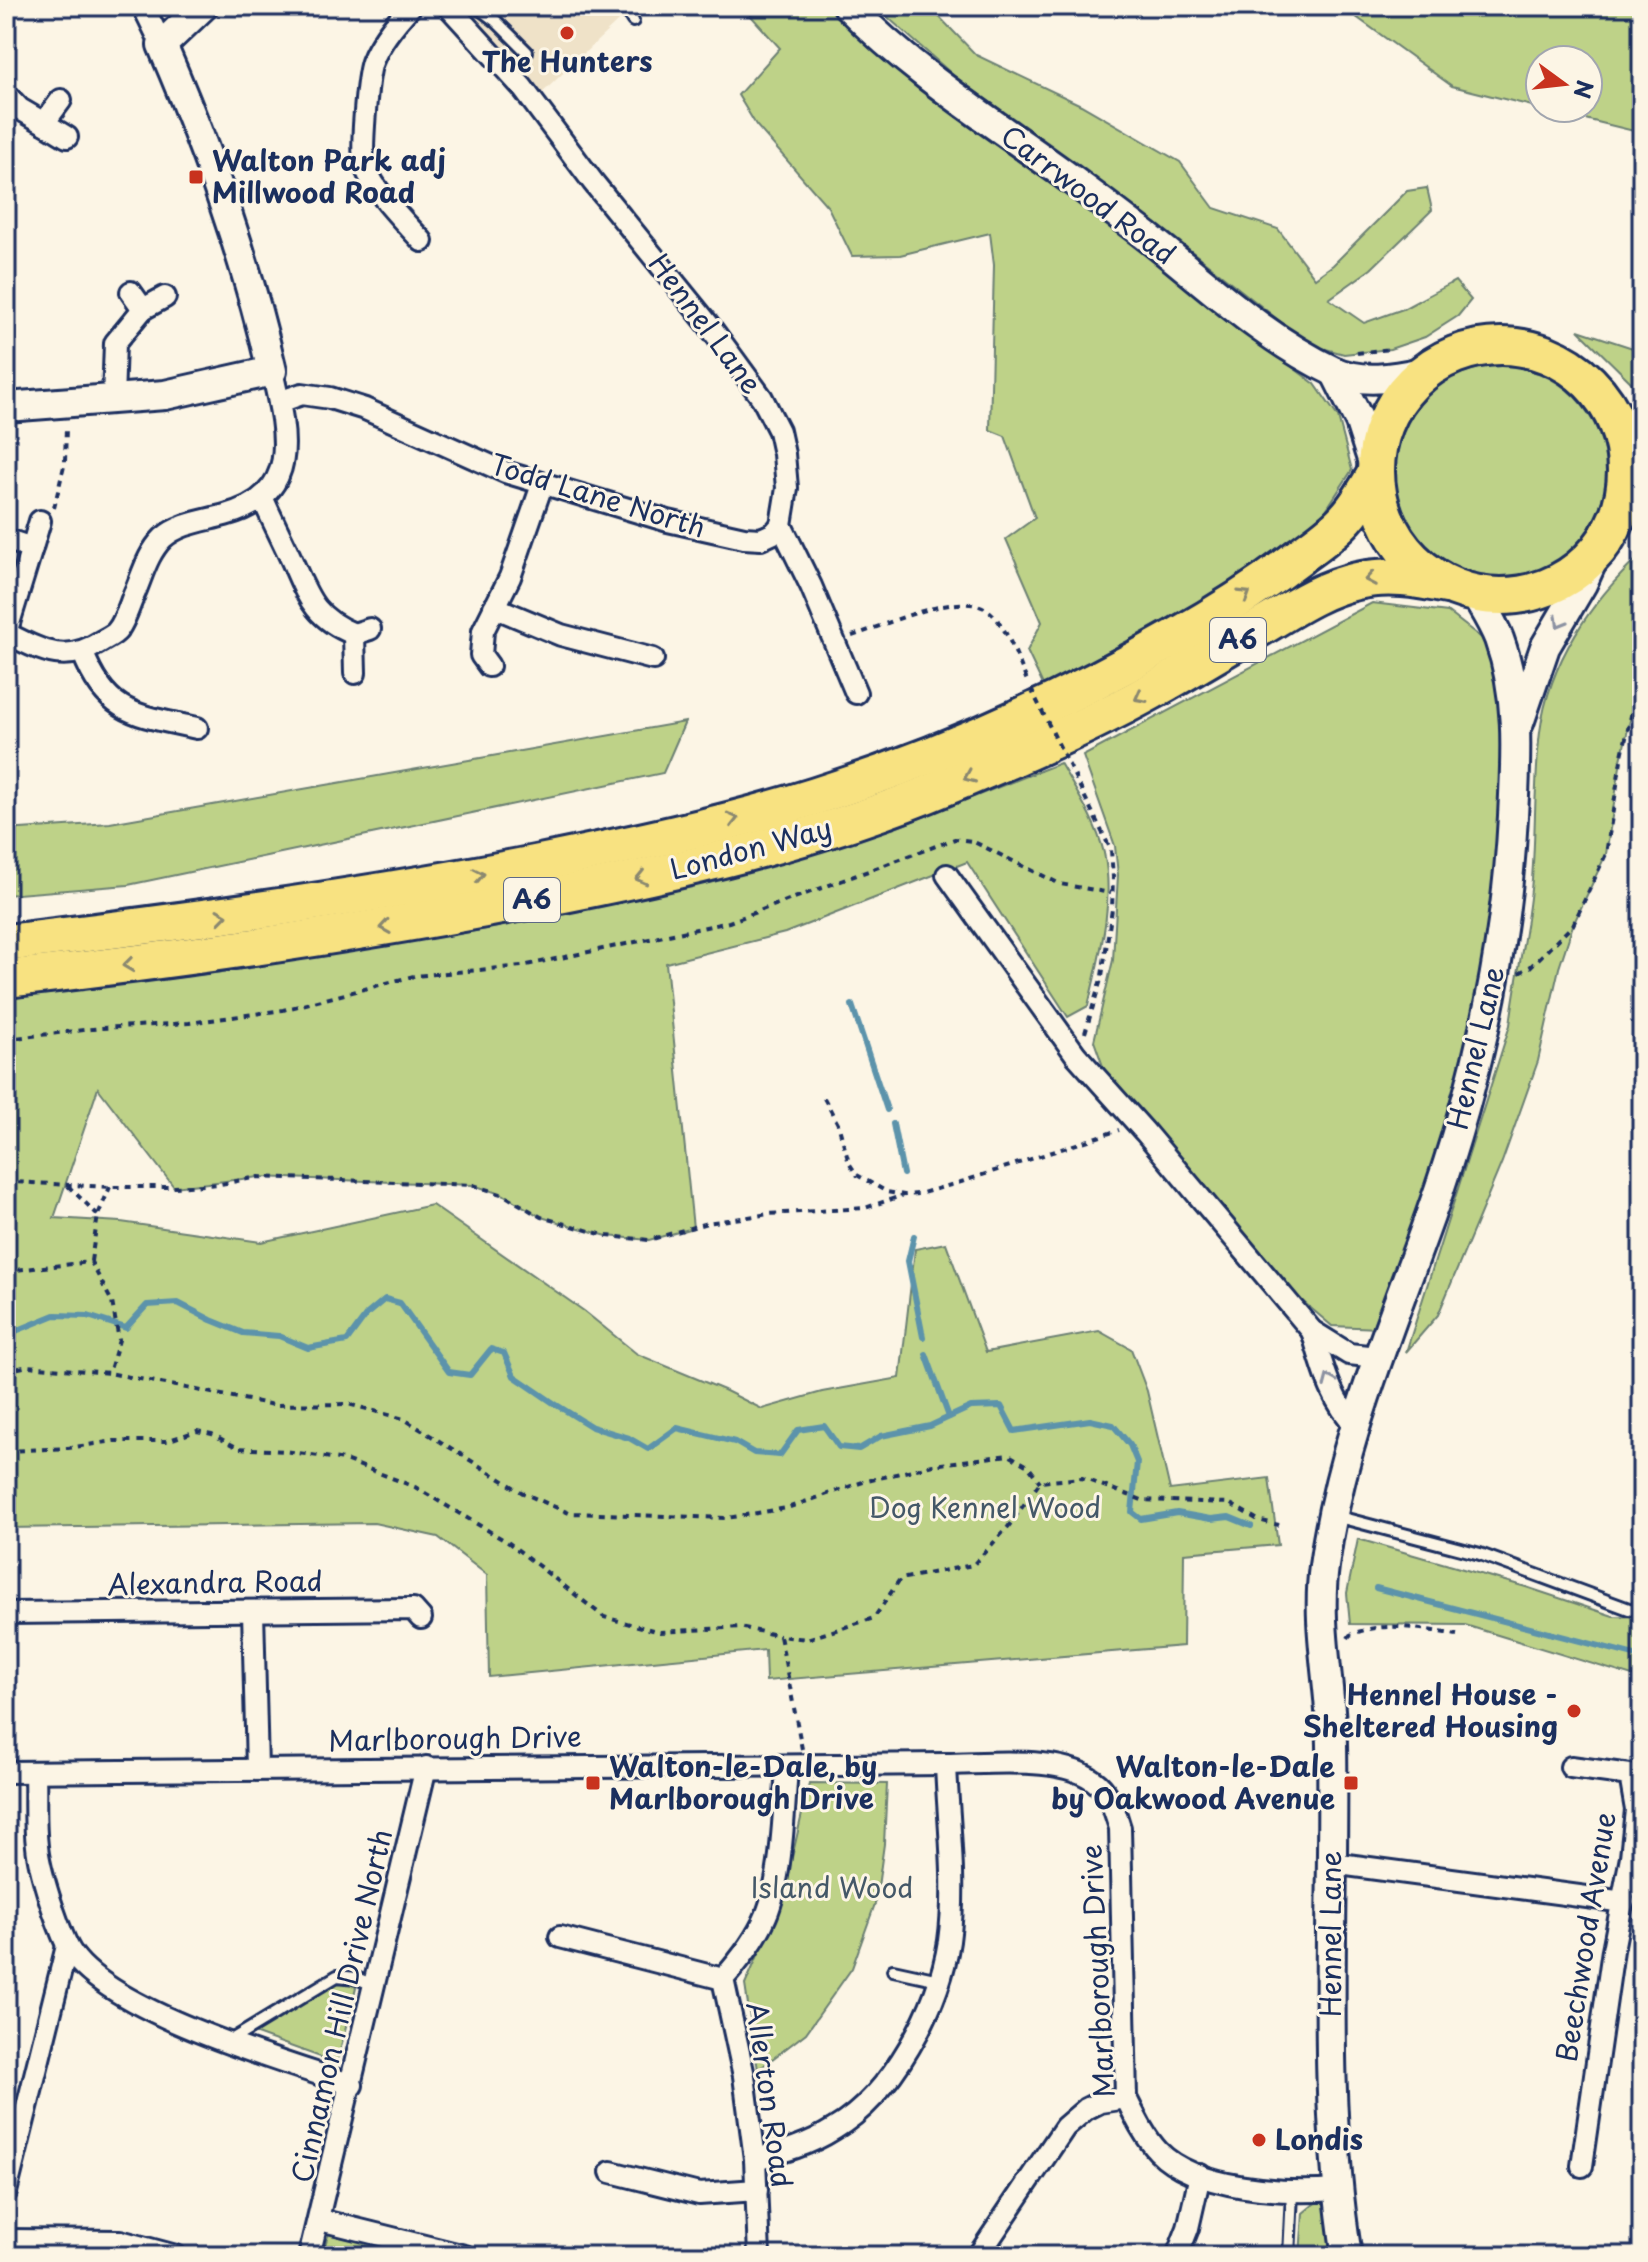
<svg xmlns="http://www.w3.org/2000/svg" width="1648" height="2262" font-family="'Playpen Sans',sans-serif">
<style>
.built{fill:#efe2c8}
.green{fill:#bed288;stroke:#6c8073;stroke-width:2}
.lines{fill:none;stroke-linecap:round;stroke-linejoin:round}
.stream{stroke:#5b93ab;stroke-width:6}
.lane-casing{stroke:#1b2f5e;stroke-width:16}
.street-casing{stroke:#1b2f5e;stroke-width:26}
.secondary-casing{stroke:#1b2f5e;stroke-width:34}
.highway-casing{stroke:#1b2f5e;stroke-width:42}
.path{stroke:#1b2f5e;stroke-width:4;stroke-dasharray:6 6;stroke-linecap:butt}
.lane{stroke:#fcf5e5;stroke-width:10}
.street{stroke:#fcf5e5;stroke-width:20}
.secondary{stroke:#fcf5e5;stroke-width:28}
.highway{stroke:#f8e281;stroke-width:36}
.path-bridge{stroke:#1b2f5e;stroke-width:4;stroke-dasharray:6 6;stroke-linecap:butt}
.oneway{stroke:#8a8870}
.oneway2{stroke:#8c92a2}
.poi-dot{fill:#c8321e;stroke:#fcf5e5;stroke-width:3}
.labels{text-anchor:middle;stroke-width:6;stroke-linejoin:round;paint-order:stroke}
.shield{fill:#fcf5e5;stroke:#5e6a86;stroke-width:2}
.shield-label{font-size:26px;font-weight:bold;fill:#1b2f5e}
.poi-label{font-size:28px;font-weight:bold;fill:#1b2f5e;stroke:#fcf5e5;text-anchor:start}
.street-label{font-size:28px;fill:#1b2f5e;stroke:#fcf5e5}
.park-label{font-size:28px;fill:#445868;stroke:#fcf5e5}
</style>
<rect width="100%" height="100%" fill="#fcf5e5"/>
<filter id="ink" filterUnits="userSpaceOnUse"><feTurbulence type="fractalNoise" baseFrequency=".0125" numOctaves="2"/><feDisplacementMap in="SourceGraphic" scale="16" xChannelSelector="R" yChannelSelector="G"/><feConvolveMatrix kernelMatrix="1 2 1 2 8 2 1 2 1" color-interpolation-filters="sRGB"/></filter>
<g filter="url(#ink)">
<path class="built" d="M 464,6 L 634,6 L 539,96 Z"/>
<g class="green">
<path d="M 742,6 L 836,6 L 915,82 L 956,117 L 1149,253 L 1206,303 L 1315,384 L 1338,417 L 1352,470 L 1322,516 L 1272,556 L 1217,591 L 1044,687 L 1027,651 L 1042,622 L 1006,539 L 1035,518 L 1005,436 L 990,430 L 994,265 L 990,233 L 900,255 L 852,256 L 828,207 L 756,125 L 738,95 L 780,48 Z"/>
<path d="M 875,6 L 929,6 L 976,55 L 1081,105 L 1180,162 L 1214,208 L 1278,229 L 1315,278 L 1333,265 L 1407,191 L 1427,188 L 1432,210 L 1371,269 L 1329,299 L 1364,323 L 1403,309 L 1455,281 L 1471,300 L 1458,316 L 1425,337 L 1390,349 L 1344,354 L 1322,348 L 1291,330 L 1166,231 L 953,75 Z"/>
<path d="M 1341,6 L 1642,6 L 1642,133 L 1540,108 L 1588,108 L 1588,60 L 1540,60 L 1540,108 L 1452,86 Z"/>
<path d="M 1578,330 L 1642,351 L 1642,393 Z"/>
<circle cx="1500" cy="472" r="106"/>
<path d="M 1642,554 L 1642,667 L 1621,760 L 1606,854 L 1573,925 L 1559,968 L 1538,1061 L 1502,1162 L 1438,1315 L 1406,1352 L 1510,1025 C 1516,976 1528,928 1532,879 C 1536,830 1534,780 1540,732 C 1549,662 1591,601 1642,554 Z"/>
<path d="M 1372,603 L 1448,612 L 1488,643 L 1506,715 L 1495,935 L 1451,1129 L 1379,1328 L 1332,1326 L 1300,1299 L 1104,1069 L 1094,1041 L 1113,960 L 1118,875 L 1115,846 L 1083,756 Z"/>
<path d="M 685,722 L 663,773 L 128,885 L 6,895 L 6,830 L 110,823 Z"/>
<path d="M 1060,763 C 1076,791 1096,821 1104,853 C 1115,902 1099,958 1088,1006 L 1068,1017 L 967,862 L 785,933 L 666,963 L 693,1228 L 649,1240 L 607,1236 L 541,1217 L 504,1195 L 473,1185 L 259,1177 L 174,1187 L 98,1088 L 54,1218 L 121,1222 L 261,1242 L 432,1205 L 584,1311 L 637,1354 L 724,1390 L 762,1409 L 822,1392 L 900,1378 L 915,1249 L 946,1243 L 986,1352 L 1099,1331 L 1131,1349 L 1147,1391 L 1170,1490 L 1269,1478 L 1278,1545 L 1184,1553 L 1183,1646 L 766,1681 L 765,1650 L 489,1677 L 487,1575 L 438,1537 L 374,1523 L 6,1528 L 6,999 L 229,971 L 493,928 L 681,889 L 895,828 Z"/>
<path d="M 1358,1539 L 1526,1587 L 1613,1616 L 1642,1617 L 1642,1679 L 1465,1625 L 1350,1624 L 1347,1593 Z"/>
<path d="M 809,1783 L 887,1784 L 884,1844 L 876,1901 L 852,1968 L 806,2033 L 758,2070 L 745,1985 L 773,1921 L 786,1884 Z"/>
<path d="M 340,1979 L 356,1987 L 337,2063 L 251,2032 Z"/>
<path d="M 1319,2200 L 1326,2203 L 1339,2256 L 1300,2256 L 1303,2213 Z"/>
<path d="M 330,2230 L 434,2256 L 322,2254 Z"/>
</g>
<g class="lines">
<g class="stream">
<path d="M 852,1005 L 887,1110"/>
<path d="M 893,1124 L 903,1174"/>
<path d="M 914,1236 L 908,1261 L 923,1337"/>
<path d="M 6,1335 L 55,1315 L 88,1316 L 126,1328 L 147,1305 L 178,1303 L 211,1320 L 243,1333 L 279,1336 L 308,1348 L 347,1341 L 367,1314 L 385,1299 L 400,1303 L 449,1372 L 470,1375 L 491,1349 L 504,1353 L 514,1376 L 555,1404 L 592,1427 L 629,1438 L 648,1449 L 677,1428 L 735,1442 L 754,1453 L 780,1455 L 798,1430 L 824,1426 L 839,1447 L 859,1449 L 881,1436 L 930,1426 L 971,1407 L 1001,1406 L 1014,1431 L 1090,1420 L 1113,1425 L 1130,1445 L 1137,1462 L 1132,1512 L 1141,1519 L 1177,1513 L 1211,1519 L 1229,1517 L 1251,1526"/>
<path d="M 926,1354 L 949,1417"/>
<path d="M 1376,1588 L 1642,1657"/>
</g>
<defs>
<g id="lane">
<path d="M 476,6 L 496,21 L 527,52"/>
<path d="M 624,6 L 633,21"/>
<path d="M 1335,1516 L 1480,1554 L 1629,1609 L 1642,1610"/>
<path d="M 893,1970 L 939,1980"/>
<path d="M 228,2042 L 337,1976 L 356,1978 L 374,1985"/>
<path d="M 1289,2256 L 1292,2193"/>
</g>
<g id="street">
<path d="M 143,6 L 162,45"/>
<path d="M 411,6 C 396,22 380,41 372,62 C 367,76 360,154 365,167 C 376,194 403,220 422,241"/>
<path d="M 448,6 L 522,87 L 593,182 L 708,324 L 762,398 L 779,431 L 784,454 L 787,488 L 781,525 L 811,586 L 856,693"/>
<path d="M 6,94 L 20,109 L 44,123"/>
<path d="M 61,100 L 44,123 L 67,137"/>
<path d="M 131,292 L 143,309 L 165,297"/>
<path d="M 113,399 L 115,343 L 143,309"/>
<path d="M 279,402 L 302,394 L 330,398 L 365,409 L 505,472 L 668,521 L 744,538 L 761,539 L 774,533 L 781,525"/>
<path d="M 263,499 C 272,520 283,541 292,561 C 308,597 314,618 354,634"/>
<path d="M 8,540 L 32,548 L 40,521"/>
<path d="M 494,607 L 561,635 L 653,659"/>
<path d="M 6,633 C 42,651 65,665 102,641 C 107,638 114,635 117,631 C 125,622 130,603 135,592 C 143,573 148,553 163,538 C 180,523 204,521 225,515 C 303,494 286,432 272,371"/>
<path d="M 6,633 L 32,548"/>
<path d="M 83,653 C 107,716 138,715 197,728"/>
<path d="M 489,666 L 481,655 L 483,631 L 510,577 L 542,485"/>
<path d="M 355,673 L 354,634 L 370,629"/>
<path d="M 947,875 L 1076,1055 L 1145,1132 L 1312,1331 L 1349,1354 L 1377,1357"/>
<path d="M 1312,1331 C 1322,1362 1330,1401 1355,1424"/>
<path d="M 253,1611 L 257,1769"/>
<path d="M 6,1613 L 413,1609 L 421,1618"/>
<path d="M 1571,1767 L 1630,1775 L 1636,1810 L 1631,1857 L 1613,1950 L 1582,2166"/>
<path d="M 6,1772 L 946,1764 C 988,1764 1066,1754 1098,1784 C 1111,1796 1115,1812 1120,1828 L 1126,2098 C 1135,2116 1144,2136 1158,2151 C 1196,2190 1285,2194 1336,2190"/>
<path d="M 35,1773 C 36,1797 34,1822 37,1846 C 39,1870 56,1922 67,1945 C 98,2009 284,2062 352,2085"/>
<path d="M 1332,1863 L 1624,1902"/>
<path d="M 560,1937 L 723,1979"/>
<path d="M 755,2159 C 783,2152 809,2145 834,2129 C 892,2095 939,2007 949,1941 C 957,1883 948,1822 946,1764"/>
<path d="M 611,2172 L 699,2194 L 757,2190"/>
<path d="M 6,2192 L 67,1946"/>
<path d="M 320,2220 L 465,2256"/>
<path d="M 6,2240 L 120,2241 L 176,2256"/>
<path d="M 309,2256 L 426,1767"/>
<path d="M 759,2256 L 755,2159 L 744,2076 L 723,1979 C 740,1960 756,1940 766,1916 C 782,1879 784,1808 787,1767"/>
<path d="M 978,2256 L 1065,2127 L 1086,2109 L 1100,2102 L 1126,2098"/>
<path d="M 1177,2256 L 1188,2228 L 1200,2175"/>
</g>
<g id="secondary">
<path d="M 848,6 C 917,77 1004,129 1083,188 C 1114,211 1145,234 1175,259 C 1225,300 1274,343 1333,371 C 1361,384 1394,378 1423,372"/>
<path d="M 1335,372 L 1360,422 L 1375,469"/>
<path d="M 6,407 L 165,395 L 272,371 C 246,258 208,151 162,45 L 203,6"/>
<path d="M 1519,723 L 1545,647 L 1582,584 L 1596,553"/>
<path d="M 1347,2256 C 1320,2087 1335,1916 1332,1745 C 1331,1685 1316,1626 1324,1566 C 1340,1444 1389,1331 1430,1216 C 1476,1087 1506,953 1513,816 C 1516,756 1520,697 1499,639 C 1493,623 1483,608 1475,594"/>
</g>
<g id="highway">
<circle cx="1501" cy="471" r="125"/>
<path d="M 6,943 C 183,922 360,898 535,864 C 629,845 725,825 816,796 C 941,756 1063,702 1176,637 C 1219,613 1261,586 1300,556 C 1316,544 1333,533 1346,518 C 1358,505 1366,490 1375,475"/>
<path d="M 6,979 C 182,959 358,934 533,900 C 674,873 817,841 950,785 C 1018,757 1085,728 1150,692 C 1190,670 1229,646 1268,623 C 1296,606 1324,588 1357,581 C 1388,574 1417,579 1447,585"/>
</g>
</defs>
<use href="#lane" class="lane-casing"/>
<use href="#street" class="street-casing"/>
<use href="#secondary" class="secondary-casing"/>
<use href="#highway" class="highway-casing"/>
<g class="path">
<path d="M 1357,353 L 1390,349"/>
<path d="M 54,508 L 65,462 L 66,427"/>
<path d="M 852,636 C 884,626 961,588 989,611 C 1006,624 1019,663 1028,683"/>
<path d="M 1074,775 L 1111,850 L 1113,877 L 1112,909 L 1102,976 L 1085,1033"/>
<path d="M 1519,973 L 1530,967 L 1573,925 L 1606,854 L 1621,760 L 1642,667"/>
<path d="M 6,1039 L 101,1028 L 189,1023 L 283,1010 L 414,976 L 522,966 L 631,943 L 729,922 L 955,839 L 972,841 L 1060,884 L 1111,893"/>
<path d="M 824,1098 L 838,1124 L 849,1163 L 857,1175 L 887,1192 L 904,1195 L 919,1194 L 961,1182 L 1119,1130"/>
<path d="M 6,1184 L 14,1182 L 110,1187 L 174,1187 L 221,1184 L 258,1177 L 473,1185 L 504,1195 L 541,1217 L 607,1236 L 649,1240 L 707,1223 L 769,1214 L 865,1208 L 904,1195"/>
<path d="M 68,1186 L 98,1215"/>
<path d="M 91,1261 L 98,1215 L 110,1187"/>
<path d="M 6,1271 L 91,1262 L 112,1302 L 119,1340 L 109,1373"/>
<path d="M 6,1371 L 28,1366 L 109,1373 L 274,1405 L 348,1404 L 404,1419 L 523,1493 L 569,1513 L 727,1518 L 787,1508 L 863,1482 L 933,1465 L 1009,1455 L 1028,1466 L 1040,1482"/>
<path d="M 6,1451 L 68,1448 L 114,1441 L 166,1441 L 197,1431 L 212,1434 L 238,1448 L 285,1451 L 345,1460 L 415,1487 L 509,1543 L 604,1617 L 660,1632 L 740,1627 L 780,1636"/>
<path d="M 1348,1638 L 1350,1635 C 1385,1620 1420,1629 1457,1635"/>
<path d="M 802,1749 L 780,1636 L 807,1639 L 874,1618 L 900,1579 L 973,1565 L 1008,1527 L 1040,1482 L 1082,1478 L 1142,1500 L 1229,1503 L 1258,1520 L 1279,1525"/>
</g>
<use href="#lane" class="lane"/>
<use href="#street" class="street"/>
<use href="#secondary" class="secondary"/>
<use href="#highway" class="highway"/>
<path class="path-bridge" d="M 1031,689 L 1074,775"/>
</g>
<defs><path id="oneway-chevron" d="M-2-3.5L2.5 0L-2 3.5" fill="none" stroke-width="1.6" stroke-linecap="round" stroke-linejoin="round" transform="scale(2)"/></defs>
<g class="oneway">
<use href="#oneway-chevron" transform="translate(1370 579) rotate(170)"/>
<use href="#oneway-chevron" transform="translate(1245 595) rotate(-32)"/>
<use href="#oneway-chevron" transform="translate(1140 697) rotate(152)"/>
<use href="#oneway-chevron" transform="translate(969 777) rotate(157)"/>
<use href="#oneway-chevron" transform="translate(733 819) rotate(-14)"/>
<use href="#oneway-chevron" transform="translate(479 875) rotate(-11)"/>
<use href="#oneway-chevron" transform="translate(641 878) rotate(167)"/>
<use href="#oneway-chevron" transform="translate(222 916) rotate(-8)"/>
<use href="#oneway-chevron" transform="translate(385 927) rotate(171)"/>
<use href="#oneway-chevron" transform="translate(128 965) rotate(173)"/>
</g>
<g class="oneway2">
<use href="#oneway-chevron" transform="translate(1560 622) rotate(120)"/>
<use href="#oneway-chevron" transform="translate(1329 1380) rotate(-113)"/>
</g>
</g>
<g class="poi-dot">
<circle cx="567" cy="33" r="8"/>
<rect x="188" y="169" width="16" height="16" rx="4"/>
<circle cx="1574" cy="1711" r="8"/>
<rect x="585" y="1775" width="16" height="16" rx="4"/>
<rect x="1343" y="1775" width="16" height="16" rx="4"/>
<circle cx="1259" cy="2140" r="8"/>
</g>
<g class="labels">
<g class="shield">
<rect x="1210" y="618" width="56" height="44" rx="6"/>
<rect x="504" y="878" width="56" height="44" rx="6"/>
</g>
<g class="shield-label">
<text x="1238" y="649">A6</text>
<text x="532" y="909">A6</text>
</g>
<g class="poi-label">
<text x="567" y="72" text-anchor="middle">The Hunters</text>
<text x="212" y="171">Walton Park adj<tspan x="212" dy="32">Millwood Road</tspan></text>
<text x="1558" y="1705" text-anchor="end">Hennel House -<tspan x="1558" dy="32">Sheltered Housing</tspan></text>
<text x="609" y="1777">Walton-le-Dale, by<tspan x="609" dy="32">Marlborough Drive</tspan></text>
<text x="1335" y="1777" text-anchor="end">Walton-le-Dale<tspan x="1335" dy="32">by Oakwood Avenue</tspan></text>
<text x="1275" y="2150">Londis</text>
</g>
<g class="street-label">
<text transform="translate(1088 195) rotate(37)" y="10">Carrwood Road</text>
<text transform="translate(705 324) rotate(53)" y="10">Hennel Lane</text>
<text transform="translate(598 496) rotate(17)" y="10">Todd Lane North</text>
<text transform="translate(751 849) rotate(-15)" y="10">London Way</text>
<text transform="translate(1476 1048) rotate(-77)" y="10">Hennel Lane</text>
<text transform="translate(215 1583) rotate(-1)" y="10">Alexandra Road</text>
<text transform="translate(455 1739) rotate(-1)" y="10">Marlborough Drive</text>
<text transform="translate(1331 1934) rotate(-90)" y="10">Hennel Lane</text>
<text transform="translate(1586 1937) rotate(-81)" y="10">Beechwood Avenue</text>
<text transform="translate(1098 1971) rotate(-93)" y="10">Marlborough Drive</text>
<text transform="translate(342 2006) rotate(-77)" y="10">Cinnamon Hill Drive North</text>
<text transform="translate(769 2095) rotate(82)" y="10">Allerton Road</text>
</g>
<g class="park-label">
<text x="985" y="1518">Dog Kennel Wood</text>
<text x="832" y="1898">Island Wood</text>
</g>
</g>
<rect width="1648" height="2262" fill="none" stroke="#fcf5e5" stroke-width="32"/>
<rect x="16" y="16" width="1616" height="2230" fill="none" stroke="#1b2f5e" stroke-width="3" filter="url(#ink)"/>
<g transform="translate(1564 84) rotate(105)"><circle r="38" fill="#fcf5e5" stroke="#a2a6af" stroke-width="2"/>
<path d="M0-6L14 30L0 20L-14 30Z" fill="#c8321e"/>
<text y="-12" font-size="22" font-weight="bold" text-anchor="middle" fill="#1b2f5e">N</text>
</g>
</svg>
